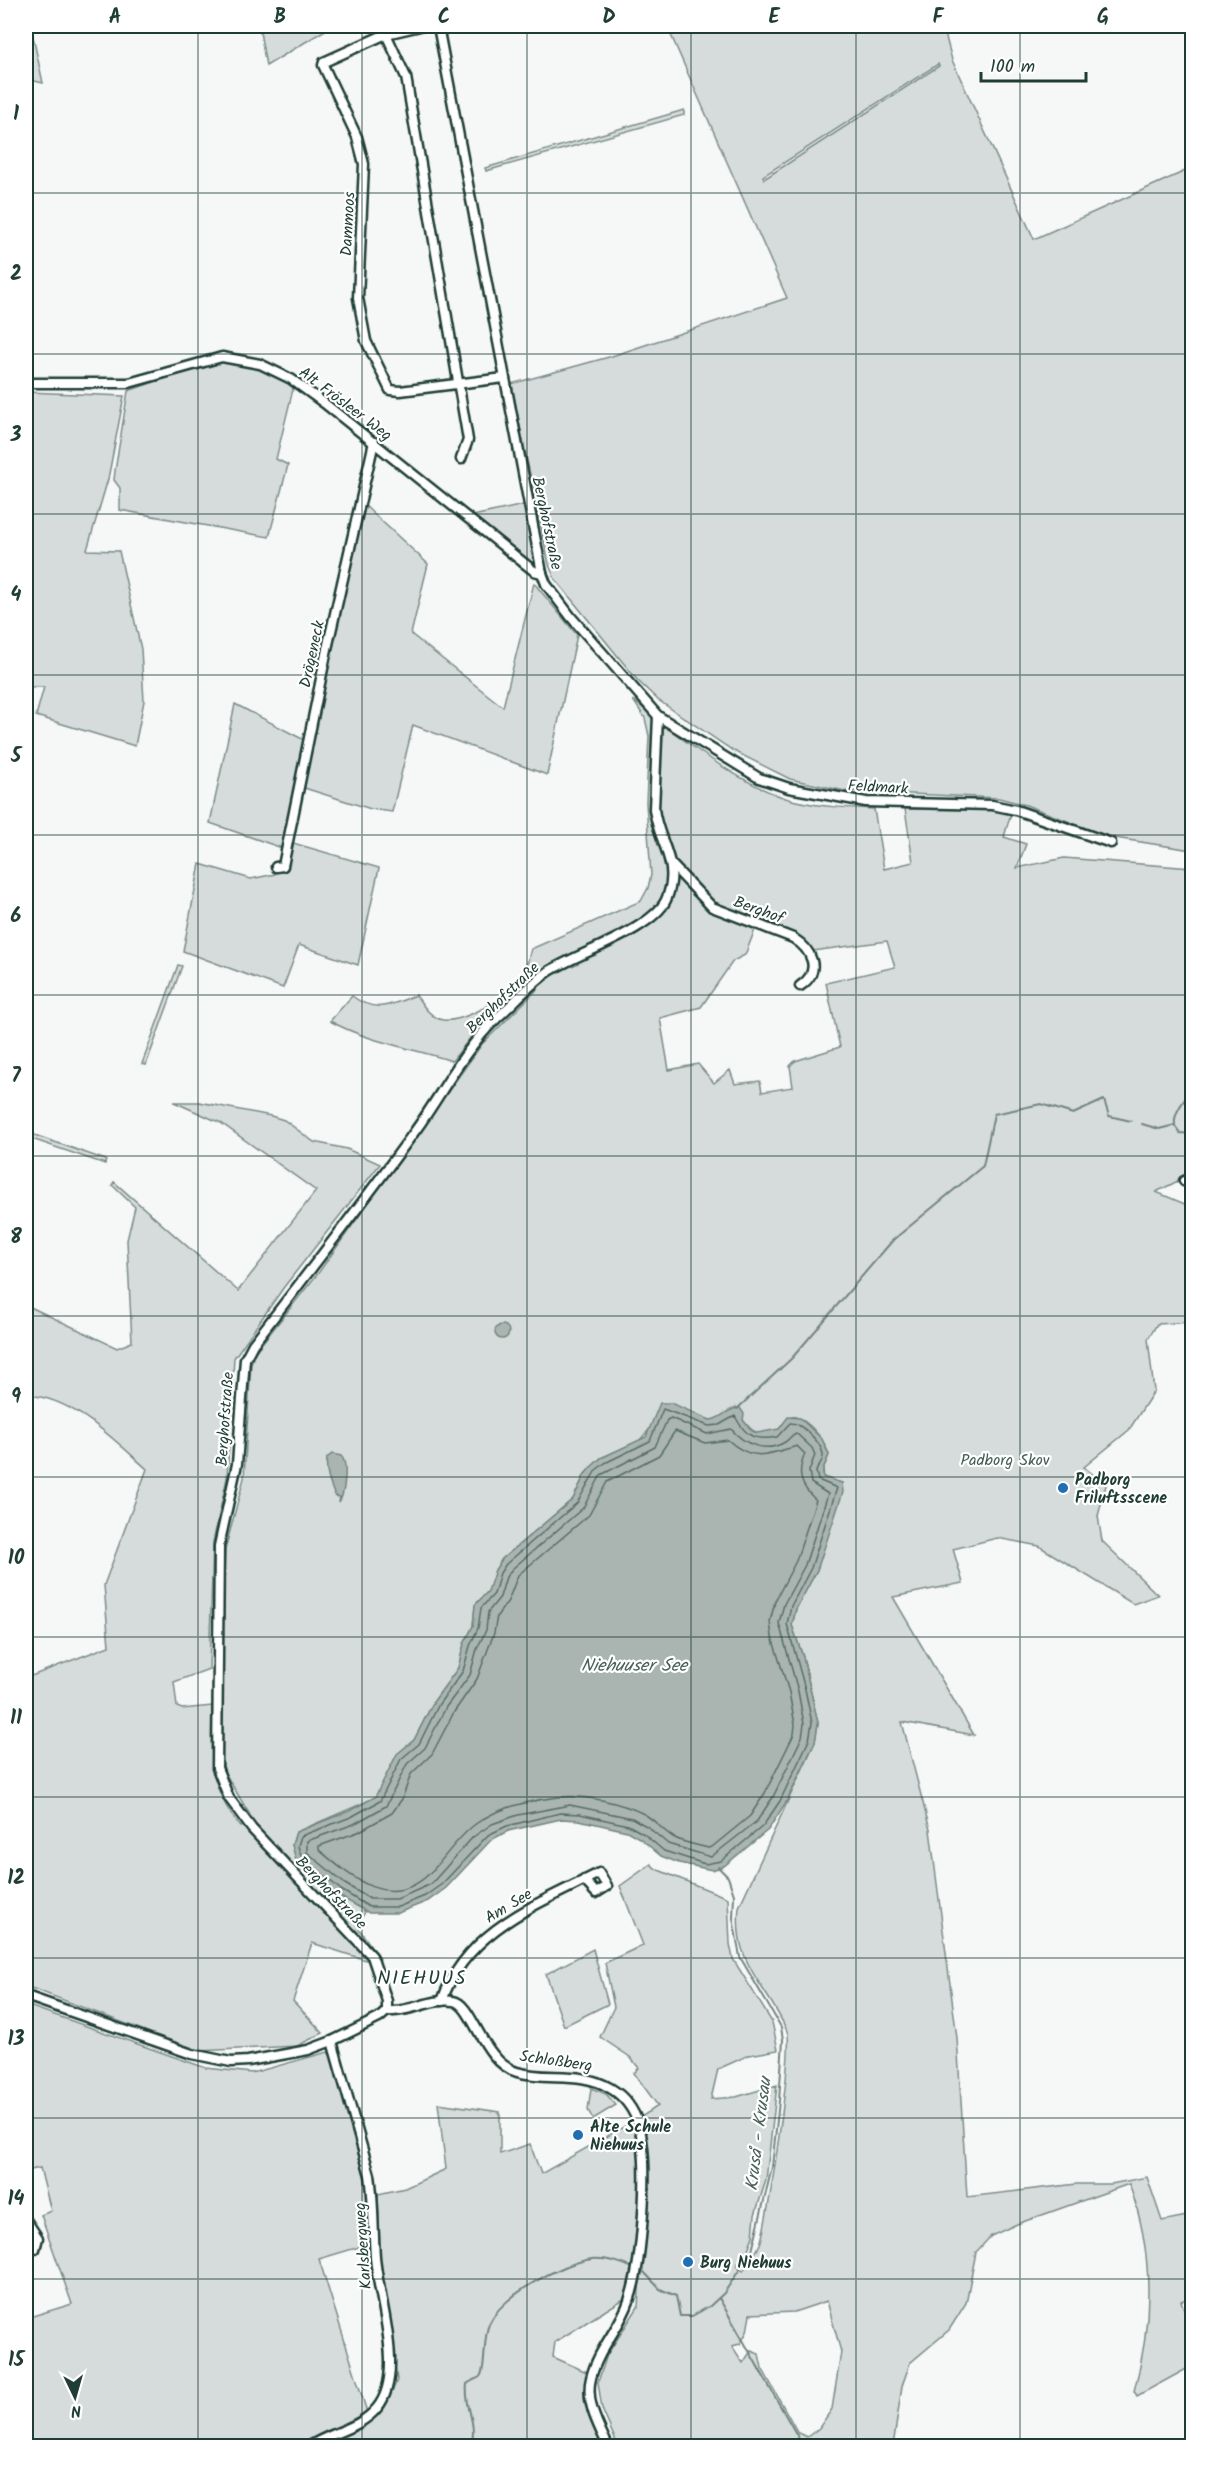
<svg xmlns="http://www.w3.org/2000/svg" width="1218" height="2472" font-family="Kalam,sans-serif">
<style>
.green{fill:#d6dcdb;stroke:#7a8c88;stroke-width:1.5;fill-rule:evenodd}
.water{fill:#aab5b1;stroke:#72857f;stroke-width:1.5}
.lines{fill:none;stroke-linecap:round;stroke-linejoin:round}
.shore{stroke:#576d66;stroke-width:1.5}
.stream{stroke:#72857f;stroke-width:2}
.minor-casing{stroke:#1f3d34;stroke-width:13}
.minor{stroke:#fff;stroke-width:8}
.grid{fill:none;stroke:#1f3d34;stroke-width:1.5;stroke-opacity:0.55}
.poi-dot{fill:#1f6fb2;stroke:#fff;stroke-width:2}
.labels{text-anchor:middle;stroke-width:4.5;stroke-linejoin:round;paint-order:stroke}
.street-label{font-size:16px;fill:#1f3d34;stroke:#fff}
.park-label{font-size:16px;fill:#445d55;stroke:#fff}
.poi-label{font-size:16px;font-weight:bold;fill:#1f3d34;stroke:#fff;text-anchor:start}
.water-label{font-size:18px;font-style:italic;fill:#49615a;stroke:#fff}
.quarter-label{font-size:20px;letter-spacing:1.5px;fill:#1f3d34;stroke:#fff}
.neatline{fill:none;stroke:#1f3d34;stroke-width:2}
.grid-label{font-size:20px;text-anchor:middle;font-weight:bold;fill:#1f3d34}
</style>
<rect width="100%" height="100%" fill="#f6f7f7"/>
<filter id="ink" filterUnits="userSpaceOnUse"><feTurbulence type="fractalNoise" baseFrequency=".0167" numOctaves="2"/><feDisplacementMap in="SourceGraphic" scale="12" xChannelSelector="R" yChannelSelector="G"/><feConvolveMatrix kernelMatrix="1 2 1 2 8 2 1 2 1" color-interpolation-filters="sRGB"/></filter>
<g filter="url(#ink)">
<g class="green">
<path d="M 259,26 L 332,26 L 266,66 Z"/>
<path d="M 667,26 L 943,26 L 952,60 L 1034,239 L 1192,168 L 1192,850 L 1109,837 L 1026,805 L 999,798 L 845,791 L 790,779 L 732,750 L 658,700 L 638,681 L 555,579 L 549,565 L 511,384 L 609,357 L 787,298 ZM 938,64 L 939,66 L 764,179 L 763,176 Z"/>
<path d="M 26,27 L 31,27 L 43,83 L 26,79 Z"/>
<path d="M 684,110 L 684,115 L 486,171 L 485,168 Z"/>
<path d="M 224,362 L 254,366 L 294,385 L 276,459 L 288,465 L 269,537 L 120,510 L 120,488 L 114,480 L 115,471 L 128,391 L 207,364 Z"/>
<path d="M 26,392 L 124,396 L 108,479 L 87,550 L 119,551 L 141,649 L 144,701 L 135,746 L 36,716 L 44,687 L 26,687 Z"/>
<path d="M 362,503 L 428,564 L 411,634 L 503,707 L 534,583 L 577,635 L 547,775 L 413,725 L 392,812 L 371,809 L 301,787 Z"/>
<path d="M 524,505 L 536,560 L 533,564 L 473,516 Z"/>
<path d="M 633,700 C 675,735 743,788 796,801 C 822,807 848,808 874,809 L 884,869 L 913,862 L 905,809 L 977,808 L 1011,813 L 1004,837 L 1026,844 L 1017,868 L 1064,858 L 1192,868 L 1192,1174 L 1156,1192 L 1192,1207 L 1192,1322 L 1157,1324 L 1148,1339 L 1154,1391 L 1129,1430 L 1084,1467 L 1106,1485 L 1098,1516 L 1102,1541 L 1158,1595 L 1133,1604 L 1039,1546 L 997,1538 L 953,1549 L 963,1583 L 893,1597 L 974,1735 L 902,1722 L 930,1830 L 957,2038 L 967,2197 L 1077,2184 L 1111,2184 L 1147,2177 L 1162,2221 L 1192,2215 L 1192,2297 L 1181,2301 L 1192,2330 L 1192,2366 L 1137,2396 L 1134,2391 C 1153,2323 1154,2251 1129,2184 L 1017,2224 L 991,2236 L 976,2252 L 966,2303 L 949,2330 L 910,2363 L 902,2386 L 893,2446 L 618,2446 L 602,2409 L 598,2382 L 607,2355 L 638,2307 L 648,2145 L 641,2117 L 658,2106 L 634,2073 L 639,2068 L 630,2057 L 600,2037 L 614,2007 L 605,1963 L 643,1945 L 620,1886 L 651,1864 L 656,1869 L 728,1898 L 730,1944 L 733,1959 L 772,2022 L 778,2050 L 749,2055 L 718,2069 L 711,2099 L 736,2097 L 777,2085 L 766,2180 L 755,2215 L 753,2236 L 747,2252 L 736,2266 L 743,2271 C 749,2263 756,2253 760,2244 C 768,2223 794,2046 787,2031 C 766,1983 733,1966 739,1907 L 815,1742 L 818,1723 L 803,1657 L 792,1625 L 796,1609 L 817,1570 L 842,1483 L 824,1478 L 823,1469 L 829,1455 C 824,1439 810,1421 793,1416 C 788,1420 779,1430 776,1431 C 754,1440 744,1424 736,1407 L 717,1420 L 710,1420 L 693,1415 L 649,1430 L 638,1442 L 601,1458 L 585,1474 L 573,1499 L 502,1559 L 495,1570 L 489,1591 L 475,1605 L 473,1626 L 464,1644 L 458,1668 L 434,1701 L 414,1740 L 397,1755 L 375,1798 L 296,1832 L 292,1845 L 365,1912 L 357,1926 L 380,1959 L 372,1962 L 312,1943 L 293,2001 L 323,2033 L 297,2046 L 198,2051 L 26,1986 L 26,1678 L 109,1646 L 104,1585 L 147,1469 C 114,1440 73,1397 26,1395 L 26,1305 L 117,1348 L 132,1342 L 127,1240 L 135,1207 L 112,1185 L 114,1182 L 238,1291 L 316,1191 L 221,1123 L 174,1102 L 199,1102 L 271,1116 L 284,1120 L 314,1142 L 347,1149 L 380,1164 L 284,1287 L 234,1358 L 227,1478 L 213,1542 L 209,1669 L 174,1682 L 177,1707 L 182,1709 L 212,1706 C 211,1755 207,1787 241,1827 L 250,1815 L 225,1773 L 221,1757 L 224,1573 L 225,1550 L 244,1478 L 251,1364 L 255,1352 L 319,1272 L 482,1044 L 537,990 L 521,986 L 481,1024 L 452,1061 C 412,1048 368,1042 330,1021 L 352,996 C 376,1014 391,1005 416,995 C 422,1004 428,1014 439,1019 C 461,1027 502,996 521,986 L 531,949 L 641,901 L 648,888 L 651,875 L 646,803 L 649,736 L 645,718 ZM 760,917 L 796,934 L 813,951 L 887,941 L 895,967 L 826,983 L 840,1047 L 795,1061 L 790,1066 L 793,1087 L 762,1092 L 760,1081 L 735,1084 L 730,1070 L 714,1083 L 698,1064 L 669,1070 L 660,1018 L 701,1007 L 733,961 L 745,955 ZM 827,2301 L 841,2352 L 832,2409 L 819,2428 L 807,2437 L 798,2433 L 762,2368 L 759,2354 L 751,2351 L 743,2363 L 732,2346 L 740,2344 L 747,2332 L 750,2314 L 794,2312 Z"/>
<path d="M 235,704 L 306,741 L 286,841 L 379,868 L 358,965 L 299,945 L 283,988 L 183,951 L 200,864 L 251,879 L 275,874 L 282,848 L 210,823 Z"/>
<path d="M 178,965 L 182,966 L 146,1065 L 142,1064 Z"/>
<path d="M 26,1132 L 106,1160 L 105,1164 L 26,1137 Z"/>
<path d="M 593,1949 L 608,2004 L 564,2026 L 546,1974 Z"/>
<path d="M 26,2005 L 206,2068 L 252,2073 L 328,2052 L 333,2059 L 368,2190 L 366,2245 L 319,2259 L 367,2412 L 300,2446 L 26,2446 L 26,2318 L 72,2304 L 41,2215 L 51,2211 L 40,2168 L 26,2171 Z"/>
<path d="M 591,2088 L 606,2094 L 616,2105 L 593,2119 L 588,2110 Z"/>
<path d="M 438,2103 L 500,2112 L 500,2154 L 530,2144 L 541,2174 L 632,2122 C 648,2172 636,2245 627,2297 L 555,2342 L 553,2357 L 589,2373 C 584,2405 592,2418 605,2446 L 318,2446 C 358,2424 380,2429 397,2380 L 380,2257 L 378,2194 L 405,2188 L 446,2169 Z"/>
</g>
<g class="water">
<circle cx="502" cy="1332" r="7"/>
<path d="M 660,1403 L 671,1403 L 710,1420 C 722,1419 728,1407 740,1408 L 744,1414 L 743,1420 L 752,1431 L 757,1433 L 779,1429 L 788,1417 L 800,1418 L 822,1439 L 829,1455 L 823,1469 L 823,1477 L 842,1483 L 843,1492 L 817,1570 L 796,1609 L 792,1625 L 803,1657 L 818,1723 L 815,1742 L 785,1804 L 768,1830 L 724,1866 L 712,1870 L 679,1863 L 661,1856 L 641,1839 L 627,1831 L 579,1820 L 561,1819 L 508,1831 L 491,1840 L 446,1888 L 428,1901 L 398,1913 L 369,1913 L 337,1895 L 296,1860 L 292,1845 L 296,1832 L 349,1811 L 375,1797 L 397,1754 L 414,1740 L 434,1701 L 458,1668 L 464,1644 L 473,1626 L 475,1605 L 488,1591 L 495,1570 L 502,1559 L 573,1499 L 585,1474 L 592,1466 L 601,1458 L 646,1437 Z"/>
<path d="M 332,1454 L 341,1456 C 349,1463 344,1496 339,1502 L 340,1497 L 335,1496 C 330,1484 325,1472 327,1458 Z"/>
</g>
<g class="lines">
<g class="shore">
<path d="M 663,1409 L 709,1426 L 719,1425 L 735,1416 C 745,1436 754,1441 777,1437 L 790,1423 C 801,1422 822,1443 823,1455 C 824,1461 817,1466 816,1472 L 818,1480 L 837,1488 L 811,1568 L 791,1606 L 787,1624 L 805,1689 L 812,1723 L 809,1740 L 780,1801 L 763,1826 L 721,1861 L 705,1864 L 664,1851 L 644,1834 L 628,1825 L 580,1814 L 560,1813 L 507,1826 L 488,1835 L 442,1884 L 425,1896 L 398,1907 L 369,1907 L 341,1890 L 301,1856 L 298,1846 L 301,1836 L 351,1817 L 380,1801 L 401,1759 L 419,1744 L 439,1704 L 463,1671 L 470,1646 L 478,1628 L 481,1608 L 494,1594 L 500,1573 L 506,1564 L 577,1503 L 596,1470 L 605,1463 L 650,1441 Z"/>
<path d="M 671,1418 L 707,1434 L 731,1429 C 744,1444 765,1454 785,1442 C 790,1439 791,1435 796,1433 L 812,1448 L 815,1455 L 809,1471 L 811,1483 L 828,1494 L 805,1565 L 784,1604 L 779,1623 L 798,1691 L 804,1724 L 802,1737 L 773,1797 L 757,1821 L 711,1857 L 668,1844 L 648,1827 L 632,1818 L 570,1805 L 518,1815 L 492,1824 L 473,1837 L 431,1884 L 397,1899 L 370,1899 L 345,1884 L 307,1852 L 307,1841 L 354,1824 L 386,1806 L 407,1764 L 425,1748 L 446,1707 L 470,1675 L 477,1649 L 486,1630 L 488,1612 L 500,1597 L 506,1577 L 512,1569 L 583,1508 L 601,1475 L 655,1447 L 667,1420 Z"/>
<path d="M 675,1431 L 705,1443 L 728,1440 C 753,1463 769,1454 797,1446 L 805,1454 C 796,1474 801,1487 816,1500 L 796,1561 L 775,1601 L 770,1622 L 772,1637 L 789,1692 L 795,1725 L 794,1734 L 765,1793 L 750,1816 L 712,1847 L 708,1848 C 697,1845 683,1843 673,1837 C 662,1830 655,1820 644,1814 C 622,1803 584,1794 559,1797 C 533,1800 499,1807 477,1823 C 458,1836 446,1857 430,1873 C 390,1912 352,1878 319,1850 L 319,1846 L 358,1832 L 392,1813 L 402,1799 L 411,1774 L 432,1754 L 454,1712 L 477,1679 L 494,1633 L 497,1616 L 508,1601 L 518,1575 L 589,1515 L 607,1482 L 659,1455 Z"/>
</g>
<g class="stream">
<path d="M 1142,1124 L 1159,1129 L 1175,1125 C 1173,1113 1185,1099 1192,1090"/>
<path d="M 1175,1126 L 1180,1133 L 1192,1134"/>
<path d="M 737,1409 L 792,1358 L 893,1240 L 983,1166 L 994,1114 L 1041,1104 L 1073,1114 L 1104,1100 L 1109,1116 L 1131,1121"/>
<path d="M 643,2271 L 660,2289 L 676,2296 L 680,2316 L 692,2316 L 710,2306 L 724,2293 L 752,2251 L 772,2167 L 779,2101 L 783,2040 L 781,2027 L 740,1957 L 733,1918 L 734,1895 L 728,1877 L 718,1867"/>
<path d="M 719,2298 L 803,2446"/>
<path d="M 471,2446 C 478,2423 464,2407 467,2384 C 471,2380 479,2380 481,2375 C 486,2365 483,2338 489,2324 C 502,2295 562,2263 592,2259 C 607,2258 619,2262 633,2268"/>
</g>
<defs>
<g id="minor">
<path d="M 420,26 L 386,34 L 324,62 L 323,65 L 357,137 L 364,164 L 358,298 L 366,341 L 390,390 L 400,391 L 504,378"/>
<path d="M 438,26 L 542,573 L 546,584 L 571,617 L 658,716 L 759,778 L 789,788 L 866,802 L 992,805 L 1016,810 L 1111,843"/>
<path d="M 386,34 L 406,77 L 468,440 L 461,459"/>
<path d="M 26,242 L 26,284"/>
<path d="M 26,383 L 129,383 L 222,357 L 260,364 L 291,379 L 324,403 L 534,571 L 542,573"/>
<path d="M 673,866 L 712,907 L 793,938 C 811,949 823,971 800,986"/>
<path d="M 276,867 L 283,866 L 327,649 L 374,442"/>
<path d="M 1184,1181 L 1192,1178"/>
<path d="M 26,1996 L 192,2054 L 231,2062 L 248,2061 L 308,2050 L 332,2041 L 379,2018 L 387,2011 C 409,2013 431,1998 453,2001 C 473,2003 482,2062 517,2072 C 548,2081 580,2070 610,2088 C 624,2096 634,2110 639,2126 C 650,2163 642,2264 629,2301 C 620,2328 598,2349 591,2378 C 585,2402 598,2425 608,2446"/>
<path d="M 442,2001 C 466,1930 538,1904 599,1873 L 607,1886 L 596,1893 L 584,1880"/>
<path d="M 387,2011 L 387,2001 L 372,1956 L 252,1829 L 229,1798 L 217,1768 L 219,1546 L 237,1464 L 245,1359 L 253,1344 C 307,1274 362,1204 415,1131 C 442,1094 463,1050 497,1018 C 514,1003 530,984 548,972 C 578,953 652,930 666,900 C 682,864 658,843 654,809 L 658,716"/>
<path d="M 26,2220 L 38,2238 L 35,2249 L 26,2250"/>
<path d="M 310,2446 C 331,2432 360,2429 377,2408 C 406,2373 378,2299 375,2257 C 373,2230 374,2203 370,2175 L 332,2041"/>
</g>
</defs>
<use href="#minor" class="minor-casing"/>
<use href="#minor" class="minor"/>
</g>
</g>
<path class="grid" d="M 198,26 L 198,2446M 362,26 L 362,2446M 527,26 L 527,2446M 691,26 L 691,2446M 856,26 L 856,2446M 1020,26 L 1020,2446M 26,193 L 1192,193M 26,354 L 1192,354M 26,514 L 1192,514M 26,675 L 1192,675M 26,835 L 1192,835M 26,995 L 1192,995M 26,1156 L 1192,1156M 26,1316 L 1192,1316M 26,1477 L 1192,1477M 26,1637 L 1192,1637M 26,1797 L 1192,1797M 26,1958 L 1192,1958M 26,2118 L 1192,2118M 26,2279 L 1192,2279"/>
<g class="poi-dot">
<circle cx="1063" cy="1488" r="6"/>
<circle cx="578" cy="2135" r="6"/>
<circle cx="688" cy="2262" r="6"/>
</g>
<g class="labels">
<g class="street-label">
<text transform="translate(347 224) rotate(-87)" y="6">Dammoos</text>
<text transform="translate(346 403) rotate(37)" y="6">Alt Frösleer Weg</text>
<text transform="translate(548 523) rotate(78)" y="6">Berghofstraße</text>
<text transform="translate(311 654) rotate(-78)" y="6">Drögeneck</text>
<text transform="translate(878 786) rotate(3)" y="6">Feldmark</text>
<text transform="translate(759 909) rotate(20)" y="6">Berghof</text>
<text transform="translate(502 997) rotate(-44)" y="6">Berghofstraße</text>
<text transform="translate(224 1419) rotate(-86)" y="6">Berghofstraße</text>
<text transform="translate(332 1892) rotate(46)" y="6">Berghofstraße</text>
<text transform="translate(508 1905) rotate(-31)" y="6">Am See</text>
<text transform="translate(556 2060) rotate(8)" y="6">Schloßberg</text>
<text transform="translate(362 2246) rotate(-94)" y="6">Karlsbergweg</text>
</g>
<g class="park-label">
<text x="1005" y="1465">Padborg Skov</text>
</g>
<g class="poi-label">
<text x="1075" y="1485">Padborg<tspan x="1075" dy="18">Friluftsscene</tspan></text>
<text x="590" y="2132">Alte Schule<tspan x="590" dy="18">Niehuus</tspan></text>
<text x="700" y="2268">Burg Niehuus</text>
</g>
<g class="water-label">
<text x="634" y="1671">Niehuuser See</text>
<text transform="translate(758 2134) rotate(-83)" y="6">Kruså - Krusau</text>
</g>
<g class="quarter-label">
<text x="422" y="1984">NIEHUUS</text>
</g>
</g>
<rect width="1218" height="2472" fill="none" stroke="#fff" stroke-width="66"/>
<g transform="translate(75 2397) rotate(175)" stroke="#ffffff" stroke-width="4.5" paint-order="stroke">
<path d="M0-4.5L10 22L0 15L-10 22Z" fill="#1f3d34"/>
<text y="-9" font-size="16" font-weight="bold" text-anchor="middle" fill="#1f3d34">N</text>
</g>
<path d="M981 72v9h105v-9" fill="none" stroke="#1f3d34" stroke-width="3"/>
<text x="990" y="72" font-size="18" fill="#1f3d34" stroke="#ffffff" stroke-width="4.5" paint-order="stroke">100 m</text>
<rect x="33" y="33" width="1152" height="2406" class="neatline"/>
<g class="grid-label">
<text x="115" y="23">A</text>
<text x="280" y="23">B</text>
<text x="444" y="23">C</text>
<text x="609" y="23">D</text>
<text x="774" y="23">E</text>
<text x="938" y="23">F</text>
<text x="1103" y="23">G</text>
<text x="16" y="120">1</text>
<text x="16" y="280">2</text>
<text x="16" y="441">3</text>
<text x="16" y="601">4</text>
<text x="16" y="762">5</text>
<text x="16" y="922">6</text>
<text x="16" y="1082">7</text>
<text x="16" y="1243">8</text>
<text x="16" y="1403">9</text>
<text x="16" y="1564">10</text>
<text x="16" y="1724">11</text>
<text x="16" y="1884">12</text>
<text x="16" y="2045">13</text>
<text x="16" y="2205">14</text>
<text x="16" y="2366">15</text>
</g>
</svg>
